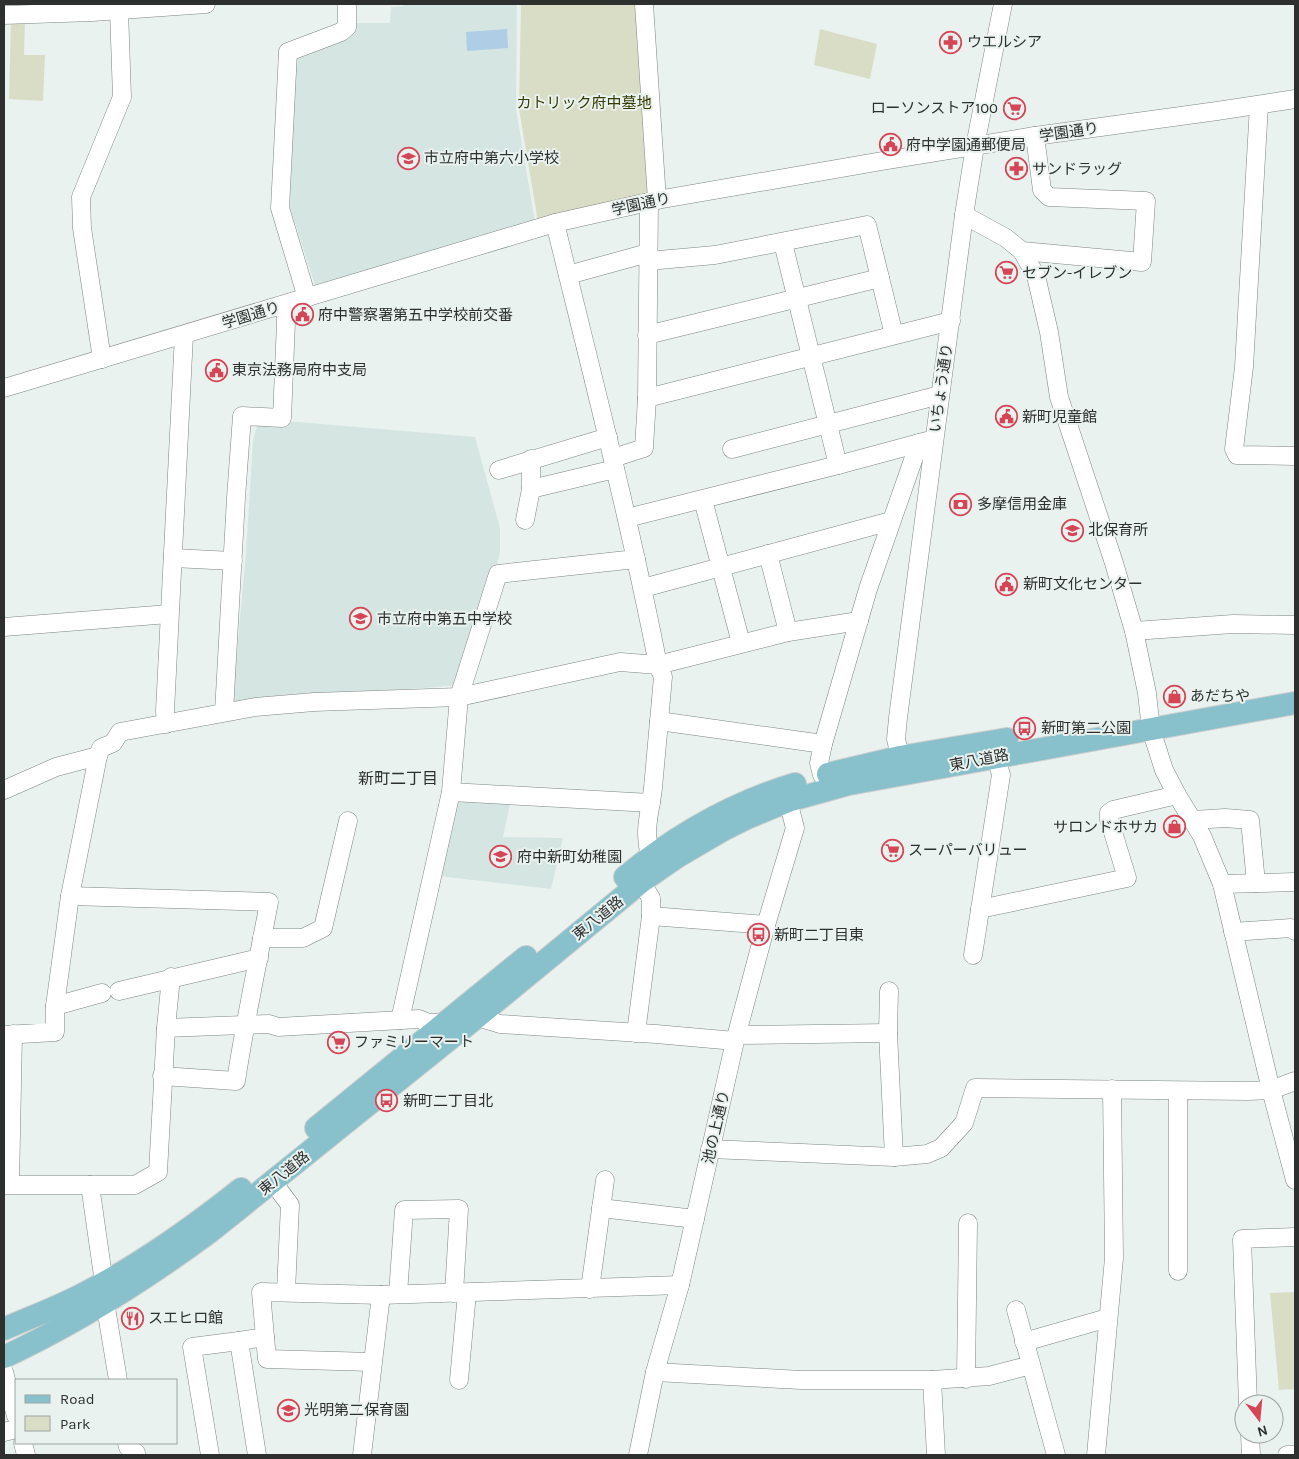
<svg xmlns="http://www.w3.org/2000/svg" width="1299" height="1459" font-family="Karla,'Noto Sans JP',sans-serif">
<style>
.built{fill:#d5e5e1}
.green{fill:#d9ddc6}
.water{fill:#b0cde6}
.lines{fill:none;stroke-linecap:round;stroke-linejoin:round}
.minor-casing{stroke:#7e8583;stroke-width:19}
.major-casing{stroke:#cdcdcd;stroke-width:24}
.minor{stroke:#fff;stroke-width:18}
.major{stroke:#88c1cc;stroke-width:22}
.labels{text-anchor:middle;stroke-width:4;stroke-linejoin:round;paint-order:stroke}
.poi-label{font-size:15px;fill:#2d302f;stroke:#e9f2ef;text-anchor:start}
.park-label{font-size:15px;fill:#363b00;stroke:#e9f2ef}
.street-label{font-size:15px;fill:#2d302f;stroke:#e9f2ef}
.neighbourhood-label{font-size:16px;fill:#2d302f;stroke:#e9f2ef}
</style>
<rect width="100%" height="100%" fill="#e9f2ef"/>
<g class="built">
<path d="M 404,4 L 517,4 L 516,109 L 535,222 L 315,285 L 290,207 L 293,59 L 355,23 L 390,23 L 391,7 L 403,6 Z"/>
<path d="M 258,422 L 298,422 L 475,437 L 500,528 L 500,553 L 463,685 L 314,696 L 232,707 L 246,553 L 253,441 Z"/>
<path d="M 459,795 L 511,799 L 503,837 L 563,838 L 551,889 L 439,876 Z"/>
</g>
<g class="green">
<path d="M 521,4 L 640,4 L 658,189 L 538,222 L 519,109 Z"/>
<path d="M 11,19 L 25,19 L 24,55 L 45,55 L 43,101 L 9,99 Z"/>
<path d="M 820,29 L 877,44 L 870,79 L 814,65 Z"/>
<path d="M 1295,1292 L 1295,1389 L 1279,1390 L 1270,1293 Z"/>
</g>
<path class="water" d="M 507,29 L 508,48 L 467,51 L 466,32 Z"/>
<g class="lines">
<defs>
<g id="minor">
<path d="M 644,4 L 657,200"/>
<path d="M 4,15 L 92,12 L 206,4"/>
<path d="M 1259,105 L 1244,367 L 1234,449 L 1237,455 L 1295,456"/>
<path d="M 964,215 L 1006,238 L 1022,251 L 1036,276 L 1049,332 L 1059,397 L 1114,563 L 1134,631 L 1147,693 L 1151,730 L 1157,748 L 1164,770 L 1177,795 L 1202,836 L 1222,884 L 1271,1090 L 1295,1180"/>
<path d="M 555,223 C 591,370 629,517 658,665 L 663,677 C 660,714 656,751 653,788 C 650,813 643,831 650,856"/>
<path d="M 783,243 L 838,465"/>
<path d="M 1022,251 L 1142,262 L 1146,201 L 1049,197 L 1042,190 L 1035,136"/>
<path d="M 648,261 L 715,255 L 867,225 L 894,335"/>
<path d="M 568,275 L 648,253"/>
<path d="M 307,298 L 280,208 L 288,52 L 341,32 L 347,27 L 347,4"/>
<path d="M 647,335 L 880,278"/>
<path d="M 102,359 L 82,228 L 81,197 L 122,97 L 119,10"/>
<path d="M 4,388 L 555,223 L 657,200 L 882,161 L 1035,136 L 1217,111 L 1295,99"/>
<path d="M 647,398 L 951,321"/>
<path d="M 732,449 L 940,395"/>
<path d="M 613,458 L 644,448 L 647,398 L 649,202"/>
<path d="M 499,470 L 608,437"/>
<path d="M 531,489 L 615,469"/>
<path d="M 703,500 L 741,643"/>
<path d="M 627,518 L 838,465 L 927,441"/>
<path d="M 525,520 L 531,489 L 531,459"/>
<path d="M 768,554 L 788,632"/>
<path d="M 173,558 L 233,561"/>
<path d="M 643,588 L 891,521"/>
<path d="M 4,627 L 169,614"/>
<path d="M 1134,631 L 1233,624 L 1295,625"/>
<path d="M 224,712 L 236,498 L 242,416 L 282,418 L 286,322 L 285,305"/>
<path d="M 659,721 L 823,744"/>
<path d="M 166,724 L 165,711 L 184,335"/>
<path d="M 903,769 L 896,739 L 898,718 L 964,215 L 975,146 L 1003,4"/>
<path d="M 822,775 L 819,763 L 823,744 L 868,589 L 919,443"/>
<path d="M 4,790 L 56,767 L 98,756"/>
<path d="M 451,792 L 651,803"/>
<path d="M 1193,820 L 1225,818 L 1250,820 L 1256,883"/>
<path d="M 1222,884 L 1295,882"/>
<path d="M 70,896 L 269,902 C 258,962 245,1021 236,1081 L 162,1076"/>
<path d="M 980,909 L 1127,878 L 1109,819 L 1109,813 L 1113,810 L 1177,795"/>
<path d="M 651,916 L 766,925"/>
<path d="M 1233,932 L 1291,928 L 1295,931"/>
<path d="M 262,938 L 303,938 L 323,928 L 348,821"/>
<path d="M 973,955 L 1001,775 L 996,756"/>
<path d="M 119,991 L 259,958"/>
<path d="M 889,991 L 888,1033 L 894,1157"/>
<path d="M 55,1006 L 102,993"/>
<path d="M 400,1020 L 451,792 L 459,697 L 498,574 L 636,559"/>
<path d="M 166,1028 L 171,977"/>
<path d="M 636,1033 L 651,916 L 651,898 L 641,882"/>
<path d="M 4,1035 L 55,1032 L 55,1006 L 70,896 L 98,756 L 101,748 L 113,743 L 120,732 L 255,707 L 314,702 L 459,697 L 620,662 L 658,665 L 788,632 L 859,621"/>
<path d="M 737,1035 L 888,1033"/>
<path d="M 710,1149 L 894,1157 L 927,1154 L 941,1148 L 964,1123 L 975,1088 L 1248,1091 L 1271,1090 L 1295,1081"/>
<path d="M 273,1182 L 290,1205 L 286,1291"/>
<path d="M 10,1184 L 13,1034"/>
<path d="M 4,1185 L 135,1185 L 158,1172 L 166,1028 L 269,1024 L 278,1027 L 419,1019 L 429,1023 L 444,1023 L 477,1017 L 500,1024 L 656,1034 L 735,1041"/>
<path d="M 90,1185 L 104,1283"/>
<path d="M 601,1208 L 695,1219"/>
<path d="M 1178,1271 L 1178,1091"/>
<path d="M 590,1289 L 605,1180"/>
<path d="M 398,1294 L 404,1210 L 459,1209 L 454,1293"/>
<path d="M 105,1302 L 118,1380"/>
<path d="M 1016,1310 L 1056,1455"/>
<path d="M 265,1337 L 261,1292 L 381,1295 L 680,1285"/>
<path d="M 239,1341 L 265,1337 L 267,1359 L 372,1362"/>
<path d="M 1024,1342 L 1108,1318"/>
<path d="M 4,1372 L 16,1416"/>
<path d="M 655,1372 L 801,1380 L 932,1380 L 936,1455"/>
<path d="M 966,1379 L 968,1223"/>
<path d="M 459,1380 L 467,1293"/>
<path d="M 932,1380 L 989,1376 L 1031,1365"/>
<path d="M 1248,1404 L 1242,1239 L 1295,1237"/>
<path d="M 4,1432 L 16,1429"/>
<path d="M 1250,1434 L 1251,1455"/>
<path d="M 23,1443 L 26,1455"/>
<path d="M 127,1443 L 128,1447 L 136,1453 L 136,1455"/>
<path d="M 210,1455 L 192,1347 L 239,1341 L 257,1455"/>
<path d="M 362,1455 L 381,1295"/>
<path d="M 638,1455 L 655,1372 L 680,1285 L 735,1041 L 766,925 L 795,828 L 788,801"/>
<path d="M 1096,1455 L 1114,1258 L 1112,1089"/>
<path d="M 1287,1455 L 1295,1455"/>
</g>
<g id="major">
<path d="M 828,774 L 900,757 L 1007,739"/>
<path d="M 625,877 C 675,836 732,803 795,784"/>
<path d="M 316,1128 L 526,957"/>
<path d="M 4,1329 C 31,1317 59,1307 85,1293 C 140,1265 192,1228 241,1189"/>
<path d="M 4,1357 C 77,1323 146,1279 211,1231 L 477,1017 L 641,882 L 677,857 L 723,830 L 747,818 L 788,801 L 849,784 L 1295,703"/>
</g>
</defs>
<use href="#minor" class="minor-casing"/>
<use href="#major" class="major-casing"/>
<use href="#minor" class="minor"/>
<use href="#major" class="major"/>
</g>
<defs>
<symbol id="pharmacy-ring" viewBox="-11 -11 22 22"><circle r="9.5" fill="#e9f2ef" stroke="#d64556" stroke-width="1.5"/><path d="M-2-6h4v4h4v4h-4v4h-4v-4h-4v-4h4Z" fill="#d64556"/></symbol>
<symbol id="supermarket-ring" viewBox="-11 -11 22 22"><circle r="9.5" fill="#e9f2ef" stroke="#d64556" stroke-width="1.5"/><path d="M-6-5.5h2.5l.6 2H6L4.5 2H-2.5L-4.4-4H-6ZM-1.5 3.2a1.3 1.3 0 1 0 .1 0ZM3 3.2a1.3 1.3 0 1 0 .1 0Z" fill="#d64556"/></symbol>
<symbol id="civic-ring" viewBox="-11 -11 22 22"><circle r="9.5" fill="#e9f2ef" stroke="#d64556" stroke-width="1.5"/><path d="M-.6-6.5H3V-4.5H.6V-3L4-1V1h2V6H-6V1h2V-1L-.6-3ZM-1.2 2.5V6h2.4V2.5Z" fill="#d64556"/></symbol>
<symbol id="school-ring" viewBox="-11 -11 22 22"><circle r="9.5" fill="#e9f2ef" stroke="#d64556" stroke-width="1.5"/><path d="M0-5L7-2L0 1L-7-2ZM-4 1L0 2.5L4 1V4Q0 6-4 4Z" fill="#d64556"/></symbol>
<symbol id="bank-ring" viewBox="-11 -11 22 22"><circle r="9.5" fill="#e9f2ef" stroke="#d64556" stroke-width="1.5"/><path d="M-6-4H6V4H-6ZM0-2.3a2.3 2.3 0 1 0 0 4.6a2.3 2.3 0 1 0 0-4.6Z" fill="#d64556"/></symbol>
<symbol id="shop-ring" viewBox="-11 -11 22 22"><circle r="9.5" fill="#e9f2ef" stroke="#d64556" stroke-width="1.5"/><path d="M-5-2.5h2.3a2.7 3.5 0 0 1 5.4 0H5L5.5 6h-11ZM-1.5-2.5h3a1.5 2.3 0 0 0-3 0Z" fill="#d64556"/></symbol>
<symbol id="bus-ring" viewBox="-11 -11 22 22"><circle r="9.5" fill="#e9f2ef" stroke="#d64556" stroke-width="1.5"/><path d="M-5-6H5V4H4V6H2V4H-2V6H-4V4H-5ZM-3.5-4V0h7V-4ZM-3.5 1.2v1.5H-2V1.2ZM2 1.2v1.5H3.5V1.2Z" fill="#d64556"/></symbol>
<symbol id="restaurant-ring" viewBox="-11 -11 22 22"><circle r="9.5" fill="#e9f2ef" stroke="#d64556" stroke-width="1.5"/><path d="M-5-6h1v4h1v-4h1v4h1v-4h1v5L-1.5 .5V6h-2V.5L-5-1ZM5-6V6H3V1.5H1.5Q1.5-4 5-6Z" fill="#d64556"/></symbol>
</defs>
<g fill-rule="evenodd">
<use href="#pharmacy-ring" x="938" y="30" width="25" height="25"/>
<use href="#supermarket-ring" x="1002" y="96" width="25" height="25"/>
<use href="#civic-ring" x="878" y="132" width="25" height="25"/>
<use href="#school-ring" x="396" y="146" width="25" height="25"/>
<use href="#pharmacy-ring" x="1004" y="156" width="25" height="25"/>
<use href="#supermarket-ring" x="994" y="260" width="25" height="25"/>
<use href="#civic-ring" x="290" y="302" width="25" height="25"/>
<use href="#civic-ring" x="204" y="358" width="25" height="25"/>
<use href="#civic-ring" x="994" y="404" width="25" height="25"/>
<use href="#bank-ring" x="948" y="492" width="25" height="25"/>
<use href="#school-ring" x="1060" y="518" width="25" height="25"/>
<use href="#civic-ring" x="994" y="572" width="25" height="25"/>
<use href="#school-ring" x="348" y="606" width="25" height="25"/>
<use href="#shop-ring" x="1162" y="684" width="25" height="25"/>
<use href="#bus-ring" x="1012" y="716" width="25" height="25"/>
<use href="#shop-ring" x="1162" y="814" width="25" height="25"/>
<use href="#supermarket-ring" x="880" y="838" width="25" height="25"/>
<use href="#school-ring" x="488" y="844" width="25" height="25"/>
<use href="#bus-ring" x="746" y="922" width="25" height="25"/>
<use href="#supermarket-ring" x="326" y="1030" width="25" height="25"/>
<use href="#bus-ring" x="374" y="1088" width="25" height="25"/>
<use href="#restaurant-ring" x="120" y="1306" width="25" height="25"/>
<use href="#school-ring" x="276" y="1398" width="25" height="25"/>
</g>
<g class="labels">
<g class="poi-label">
<text x="967" y="47">ウエルシア</text>
<text x="998" y="113" text-anchor="end">ローソンストア100</text>
<text x="906" y="150">府中学園通郵便局</text>
<text x="424" y="163">市立府中第六小学校</text>
<text x="1032" y="174">サンドラッグ</text>
<text x="1022" y="278">セブン-イレブン</text>
<text x="318" y="320">府中警察署第五中学校前交番</text>
<text x="232" y="375">東京法務局府中支局</text>
<text x="1022" y="422">新町児童館</text>
<text x="977" y="509">多摩信用金庫</text>
<text x="1088" y="535">北保育所</text>
<text x="1023" y="589">新町文化センター</text>
<text x="377" y="624">市立府中第五中学校</text>
<text x="1190" y="701">あだちや</text>
<text x="1041" y="733">新町第二公園</text>
<text x="1158" y="832" text-anchor="end">サロンドホサカ</text>
<text x="908" y="855">スーパーバリュー</text>
<text x="517" y="862">府中新町幼稚園</text>
<text x="774" y="940">新町二丁目東</text>
<text x="354" y="1047">ファミリーマート</text>
<text x="403" y="1106">新町二丁目北</text>
<text x="148" y="1323">スエヒロ館</text>
<text x="304" y="1415">光明第二保育園</text>
</g>
<g class="park-label">
<text x="584" y="108">カトリック府中墓地</text>
</g>
<g class="street-label">
<text transform="translate(1069 132) rotate(-8)" y="5">学園通り</text>
<text transform="translate(641 204) rotate(-12)" y="5">学園通り</text>
<text transform="translate(251 315) rotate(-17)" y="5">学園通り</text>
<text transform="translate(941 388) rotate(-82)" y="5">いちょう通り</text>
<text transform="translate(979 760) rotate(-11)" y="5">東八道路</text>
<text transform="translate(598 918) rotate(-39)" y="5">東八道路</text>
<text transform="translate(716 1127) rotate(-77)" y="5">池の上通り</text>
<text transform="translate(284 1173) rotate(-39)" y="5">東八道路</text>
</g>
<g class="neighbourhood-label">
<text x="398" y="784">新町二丁目</text>
</g>
</g>
<rect width="1299" height="1459" fill="none" stroke="#2d302f" stroke-width="10"/>
<rect x="15" y="1379" width="162" height="65" fill="#e9f2ef" stroke="#9ea4a2"/>
<rect x="25" y="1395" width="25" height="8" fill="#88c1cc" stroke="#9ea4a2"/>
<text x="60" y="1404" font-size="15" fill="#2d302f">Road</text>
<rect x="25" y="1416" width="25" height="15" fill="#d9ddc6" stroke="#9ea4a2"/>
<text x="60" y="1429" font-size="15" fill="#2d302f">Park</text>
<g transform="translate(1259 1419) rotate(164)"><circle r="24" fill="#e9f2ef" stroke="#9ea4a2"/>
<path d="M0-4L9 19L0 12L-9 19Z" fill="#d64556"/>
<text y="-8" font-size="14" font-weight="bold" text-anchor="middle" fill="#2d302f">N</text>
</g>
</svg>
